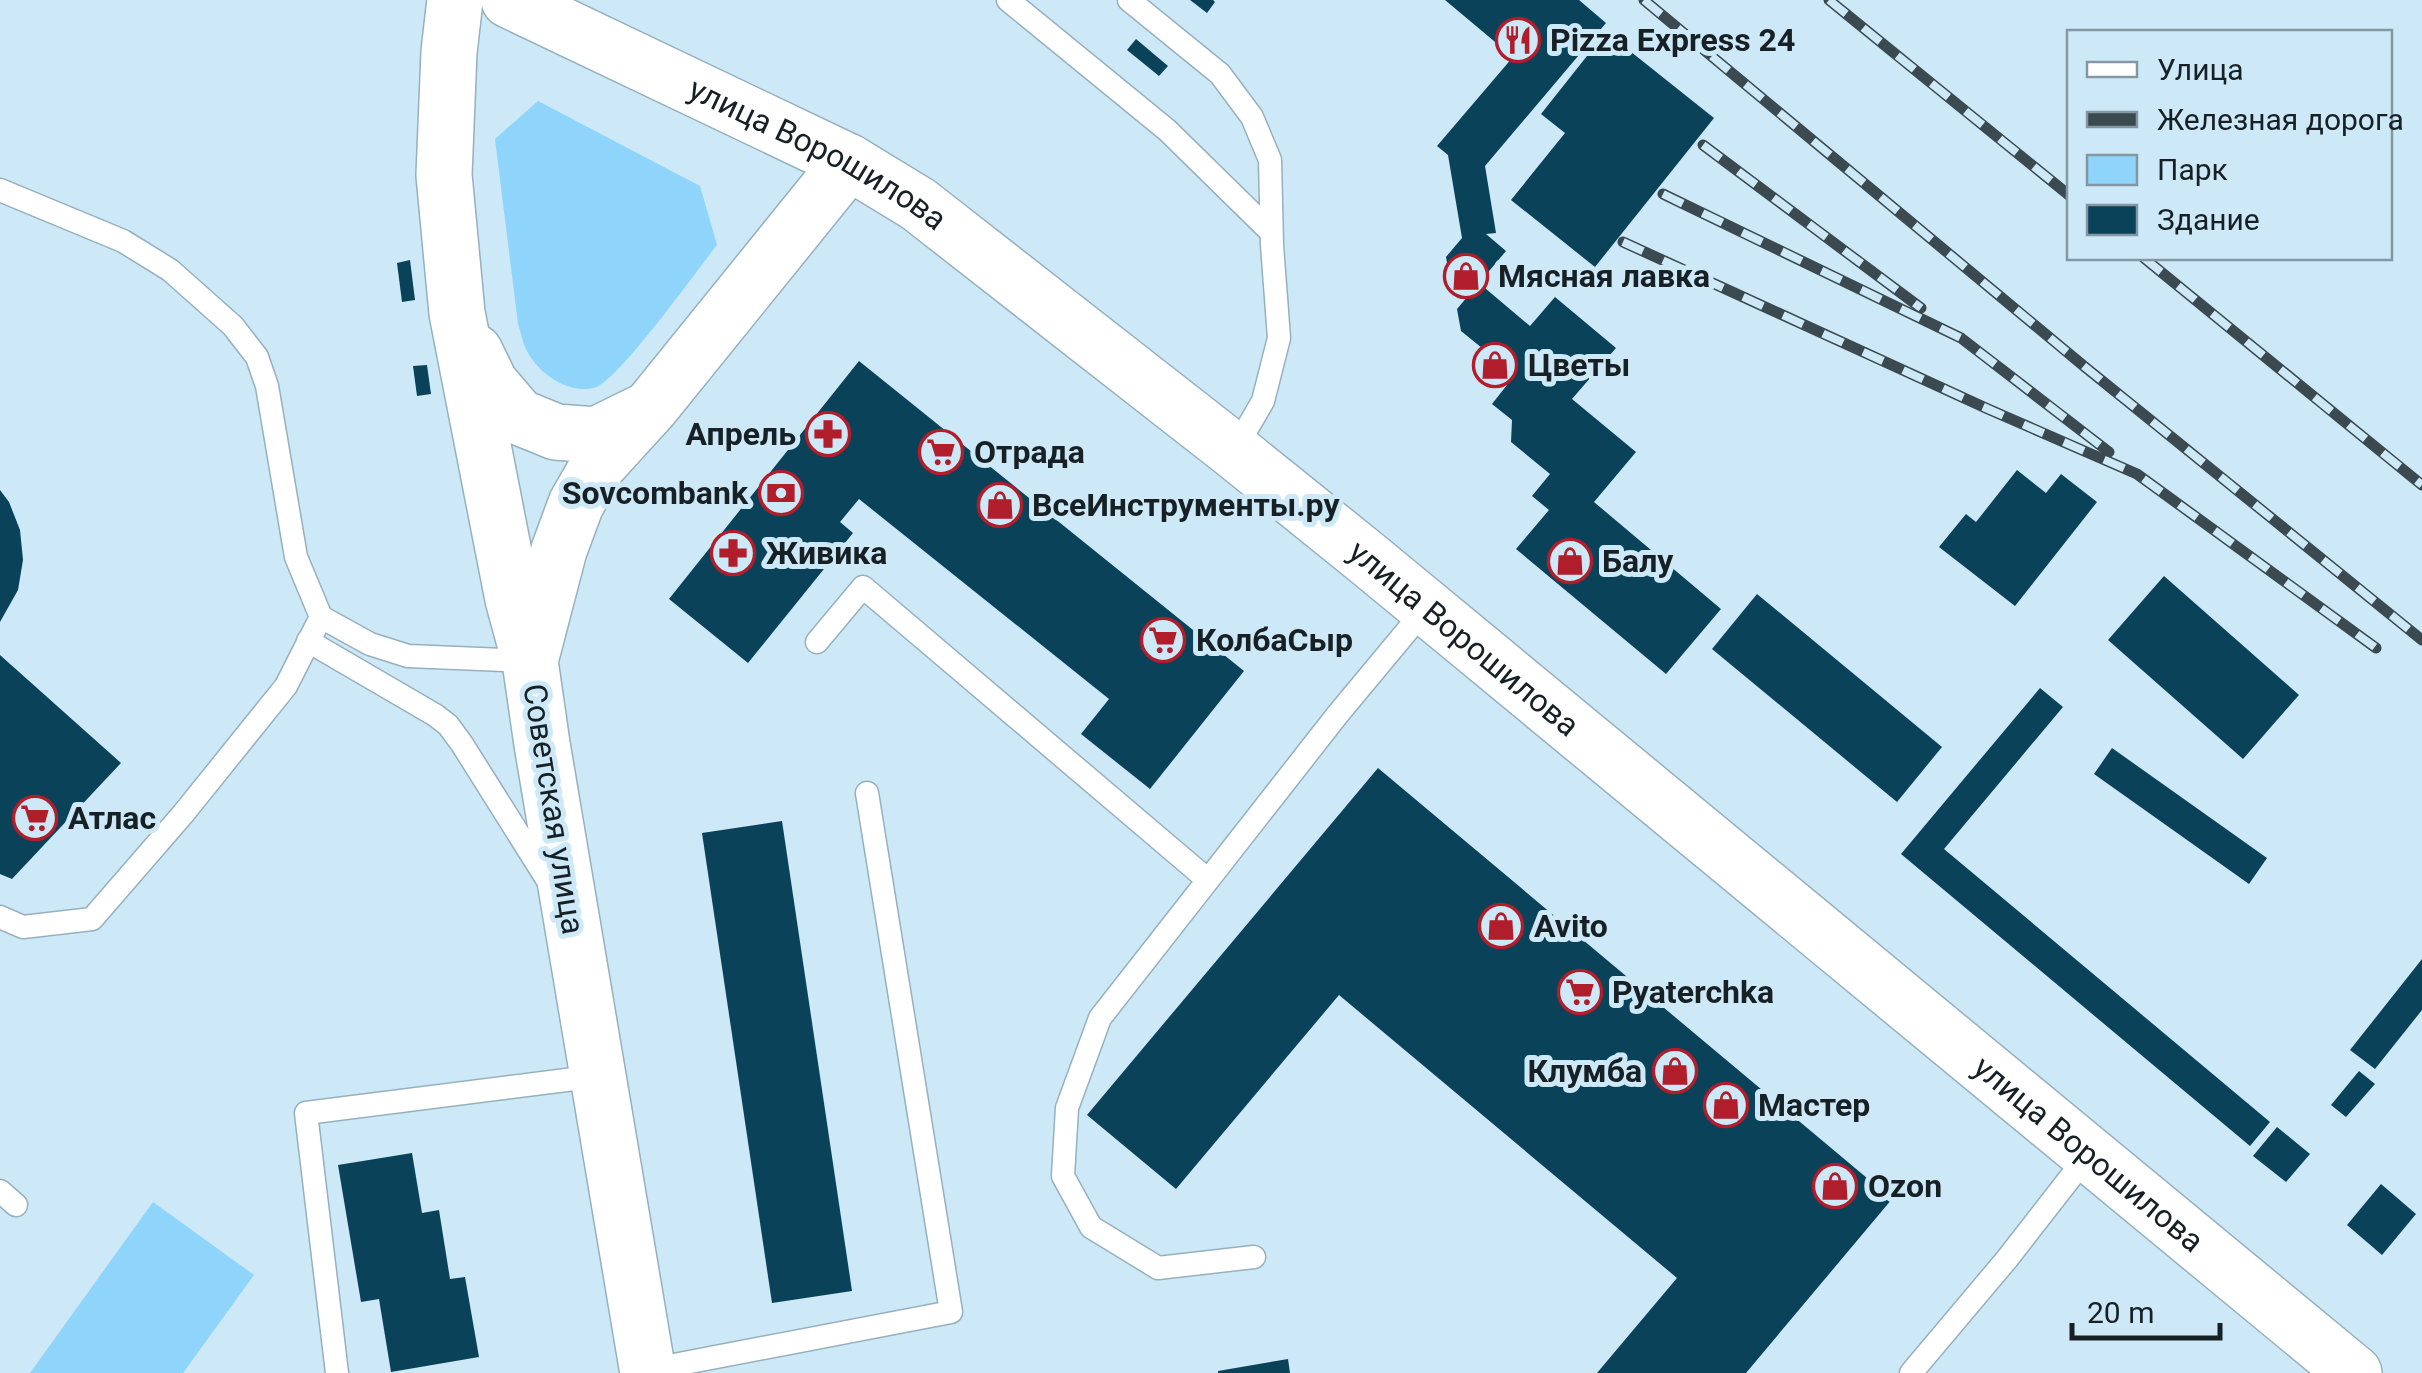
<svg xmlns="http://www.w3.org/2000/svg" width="2422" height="1373" font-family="Roboto,sans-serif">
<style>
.green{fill:#8fd4fa}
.building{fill:#0a425a}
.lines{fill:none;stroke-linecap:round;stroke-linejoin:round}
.lane-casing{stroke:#96b0be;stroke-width:25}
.secondary-casing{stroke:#96b0be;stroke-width:58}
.lane{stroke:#fff;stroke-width:22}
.secondary{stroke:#fff;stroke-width:55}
.rail-casing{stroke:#3b4950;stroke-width:11}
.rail{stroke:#cde8f7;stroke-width:8;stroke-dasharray:22;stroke-linecap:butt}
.labels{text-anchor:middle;stroke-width:10;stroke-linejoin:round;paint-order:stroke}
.poi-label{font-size:32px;font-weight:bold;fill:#162025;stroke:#cde8f7;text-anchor:start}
.street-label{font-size:32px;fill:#162025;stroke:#cde8f7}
</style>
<rect width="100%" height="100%" fill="#cde8f7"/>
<g class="green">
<path d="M 538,101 L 700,186 L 717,245 C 697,270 618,382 594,388 C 566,394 536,372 525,347 C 522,340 521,332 518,324 L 495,139 Z"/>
<path d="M 153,1202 L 254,1275 L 183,1373 L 30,1373 Z"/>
</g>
<g class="building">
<path d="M 1190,0 L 1213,0 L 1215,2 L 1207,13 Z"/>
<path d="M 1445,0 L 1579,0 L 1606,23 L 1485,166 L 1496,233 L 1486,234 L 1506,251 L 1479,283 L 1530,326 L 1555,297 L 1616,348 L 1572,399 L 1636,452 L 1594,502 L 1721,609 L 1666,674 L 1516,549 L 1549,510 L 1532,496 L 1550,474 L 1511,442 L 1512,420 L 1492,404 L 1507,385 L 1474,357 L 1482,348 L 1461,331 L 1457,309 L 1468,296 L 1450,280 L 1446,257 L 1462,238 L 1448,155 L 1437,146 L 1513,57 Z"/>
<path d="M 1606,32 L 1714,118 L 1595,267 L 1511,200 L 1565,133 L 1541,114 Z"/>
<path d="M 1136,39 L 1168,66 L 1159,76 L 1127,50 Z"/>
<path d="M 410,260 L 415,300 L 402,302 L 397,263 Z"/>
<path d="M 859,361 L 1244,671 L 1150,789 L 1081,734 L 1109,699 L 859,499 L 840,522 L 853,533 L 748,663 L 669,599 Z"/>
<path d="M 427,365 L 431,394 L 417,396 L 413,366 Z"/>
<path d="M 2017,470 L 2046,493 L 2061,474 L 2097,502 L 2015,606 L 1939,547 L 1966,514 L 1976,522 Z"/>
<path d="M 0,490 L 9,502 L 20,530 L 23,560 L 18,590 L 0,622 Z"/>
<path d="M 2164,576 L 2299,695 L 2243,759 L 2108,640 Z"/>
<path d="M 1757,594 L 1942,747 L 1897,802 L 1712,649 Z"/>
<path d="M 0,655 L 121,763 L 12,879 L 0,874 Z"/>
<path d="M 2040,688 L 2063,707 L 1944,849 L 2270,1122 L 2250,1146 L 1901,854 Z"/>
<path d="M 2112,748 L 2267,858 L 2249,884 L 2094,774 Z"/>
<path d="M 1378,768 L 1892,1199 L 1746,1373 L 1597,1373 L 1677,1278 L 1339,995 L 1176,1189 L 1087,1115 Z"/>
<path d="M 782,821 L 852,1291 L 772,1303 L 702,833 Z"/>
<path d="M 2422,959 L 2422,1010 L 2375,1069 L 2350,1050 Z"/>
<path d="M 2359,1071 L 2375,1084 L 2346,1117 L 2331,1105 Z"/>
<path d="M 2277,1127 L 2310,1154 L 2286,1182 L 2253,1156 Z"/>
<path d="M 412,1153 L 422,1213 L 439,1210 L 450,1279 L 465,1277 L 479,1357 L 391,1372 L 379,1299 L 361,1302 L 338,1165 Z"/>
<path d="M 2381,1184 L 2416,1214 L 2382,1255 L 2347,1225 Z"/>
<path d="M 1288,1359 L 1290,1373 L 1218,1373 L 1218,1371 Z"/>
</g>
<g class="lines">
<defs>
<g id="lane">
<path d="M 1008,0 L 1167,130 L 1271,232"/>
<path d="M 1129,0 L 1220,74 L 1252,117 L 1270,160 L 1272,245 L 1279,338 L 1263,401 L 1234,451"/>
<path d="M 0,190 L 123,241 L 170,270 L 233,326 L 257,357 L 267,386 L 296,557 L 321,617 L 370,644 L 408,656 L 530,661"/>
<path d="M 308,641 L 435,715 L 448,725 L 462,744 L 550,884"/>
<path d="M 817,642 L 863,587 L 1208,880"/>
<path d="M 0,917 L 23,927 L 92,919 L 183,814 L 286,686 L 321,617"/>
<path d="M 0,1191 L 16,1205"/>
<path d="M 1254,1257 L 1158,1268 L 1091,1227 L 1063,1176 L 1067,1108 L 1100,1018 L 1338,714 L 1427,607"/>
<path d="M 648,1370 L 951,1312 L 867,793"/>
<path d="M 337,1373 L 306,1113 L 598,1076"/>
<path d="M 1911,1373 L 2007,1259 L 2088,1155"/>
</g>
<g id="secondary">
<path d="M 455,0 L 449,52 L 444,175 L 457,313 L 513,599 L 529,658"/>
<path id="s1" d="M 509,0 L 849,162 L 918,204 L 1234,451 L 1368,559 L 2354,1373"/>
<path d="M 475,352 L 490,383 L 519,417 L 556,432 L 596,435 L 645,411"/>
<path d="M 648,1373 L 542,744 L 530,661 L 559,550 L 576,504 L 599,464 L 651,407 L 849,162"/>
</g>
</defs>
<use href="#lane" class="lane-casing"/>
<use href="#secondary" class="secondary-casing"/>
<use href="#lane" class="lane"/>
<use href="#secondary" class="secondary"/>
<defs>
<g id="rail">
<path d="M 1644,0 L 2085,367 L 2422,640"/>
<path d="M 1829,0 L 2070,196"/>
<path d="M 1703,145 L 1921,308"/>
<path d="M 1663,194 L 1961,338 L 2109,452"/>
<path d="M 1623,242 L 1988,409 L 2137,474 L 2376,648"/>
<path d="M 2144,258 L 2422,485"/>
</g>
</defs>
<use href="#rail" class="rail-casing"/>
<use href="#rail" class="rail"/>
</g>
<defs>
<symbol id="restaurant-ring" viewBox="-11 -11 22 22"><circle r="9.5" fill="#cde8f7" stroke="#b01d2b" stroke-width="1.5"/><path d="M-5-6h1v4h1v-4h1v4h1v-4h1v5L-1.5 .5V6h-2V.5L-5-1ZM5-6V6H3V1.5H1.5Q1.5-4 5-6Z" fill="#b01d2b"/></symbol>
<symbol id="shop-ring" viewBox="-11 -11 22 22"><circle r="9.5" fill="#cde8f7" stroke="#b01d2b" stroke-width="1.5"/><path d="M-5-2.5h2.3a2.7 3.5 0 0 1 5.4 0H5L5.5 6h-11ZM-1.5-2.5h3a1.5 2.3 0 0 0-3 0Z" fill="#b01d2b"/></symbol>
<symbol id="pharmacy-ring" viewBox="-11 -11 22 22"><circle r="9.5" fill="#cde8f7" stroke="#b01d2b" stroke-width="1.5"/><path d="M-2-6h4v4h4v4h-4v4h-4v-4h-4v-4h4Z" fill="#b01d2b"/></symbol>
<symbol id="supermarket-ring" viewBox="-11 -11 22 22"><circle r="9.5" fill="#cde8f7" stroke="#b01d2b" stroke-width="1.5"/><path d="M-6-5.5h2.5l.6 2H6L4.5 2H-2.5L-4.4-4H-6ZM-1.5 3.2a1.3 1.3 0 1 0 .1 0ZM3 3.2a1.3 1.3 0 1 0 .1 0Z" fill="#b01d2b"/></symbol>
<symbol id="bank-ring" viewBox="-11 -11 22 22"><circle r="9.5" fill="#cde8f7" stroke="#b01d2b" stroke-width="1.5"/><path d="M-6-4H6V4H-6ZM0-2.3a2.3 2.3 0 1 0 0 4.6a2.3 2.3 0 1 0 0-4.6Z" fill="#b01d2b"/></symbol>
</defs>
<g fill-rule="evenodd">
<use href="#restaurant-ring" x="1493" y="15" width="50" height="50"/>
<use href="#shop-ring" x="1441" y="251" width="50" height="50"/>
<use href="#shop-ring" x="1470" y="340" width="50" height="50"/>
<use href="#pharmacy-ring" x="803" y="409" width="50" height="50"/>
<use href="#supermarket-ring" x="916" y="427" width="50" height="50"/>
<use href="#bank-ring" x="756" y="468" width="50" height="50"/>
<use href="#shop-ring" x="975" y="480" width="50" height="50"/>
<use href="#pharmacy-ring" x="708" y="528" width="50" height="50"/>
<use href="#shop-ring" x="1545" y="536" width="50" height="50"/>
<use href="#supermarket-ring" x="1138" y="615" width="50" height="50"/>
<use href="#supermarket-ring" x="10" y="793" width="50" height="50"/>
<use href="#shop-ring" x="1476" y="901" width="50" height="50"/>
<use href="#supermarket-ring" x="1555" y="967" width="50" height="50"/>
<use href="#shop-ring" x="1650" y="1046" width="50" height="50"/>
<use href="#shop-ring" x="1701" y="1080" width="50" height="50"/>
<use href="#shop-ring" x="1810" y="1161" width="50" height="50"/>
</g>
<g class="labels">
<g class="poi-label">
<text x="1550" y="51">Pizza Express 24</text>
<text x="1498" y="287">Мясная лавка</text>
<text x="1528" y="376">Цветы</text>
<text x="796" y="445" text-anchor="end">Апрель</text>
<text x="974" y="463">Отрада</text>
<text x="748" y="504" text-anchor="end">Sovcombank</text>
<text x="1032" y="516">ВсеИнструменты.ру</text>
<text x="766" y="564">Живика</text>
<text x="1602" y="572">Балу</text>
<text x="1196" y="651">КолбаСыр</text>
<text x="68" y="829">Атлас</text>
<text x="1534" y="937">Avito</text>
<text x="1612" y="1003">Pyaterchka</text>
<text x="1642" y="1082" text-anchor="end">Клумба</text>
<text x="1758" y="1116">Мастер</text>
<text x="1868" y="1197">Ozon</text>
</g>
<g class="street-label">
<text dy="11" stroke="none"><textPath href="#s1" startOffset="345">улица Ворошилова</textPath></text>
<text dy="11" stroke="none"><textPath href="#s1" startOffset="1155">улица Ворошилова</textPath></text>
<text transform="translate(554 809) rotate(81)" y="11">Советская улица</text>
<text dy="11" stroke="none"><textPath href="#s1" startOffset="1965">улица Ворошилова</textPath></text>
</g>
</g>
<rect x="2067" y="30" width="325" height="230" fill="#cde8f7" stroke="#8498a3" stroke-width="2.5"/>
<rect x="2087" y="62" width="50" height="15" fill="#ffffff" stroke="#8498a3" stroke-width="2.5"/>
<text x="2157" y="80" font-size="30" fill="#162025">Улица</text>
<rect x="2087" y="112" width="50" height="15" fill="#3b4950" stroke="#8498a3" stroke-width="2.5"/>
<text x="2157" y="130" font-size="30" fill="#162025">Железная дорога</text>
<rect x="2087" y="155" width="50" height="30" fill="#8fd4fa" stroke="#8498a3" stroke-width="2.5"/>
<text x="2157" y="180" font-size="30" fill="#162025">Парк</text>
<rect x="2087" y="205" width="50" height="30" fill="#0a425a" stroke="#8498a3" stroke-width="2.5"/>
<text x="2157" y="230" font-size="30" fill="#162025">Здание</text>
<path d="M2072 1323v15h148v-15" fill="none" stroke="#162025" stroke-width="5"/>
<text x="2087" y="1323" font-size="30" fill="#162025" stroke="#cde8f7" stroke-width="8" paint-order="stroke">20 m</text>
</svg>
